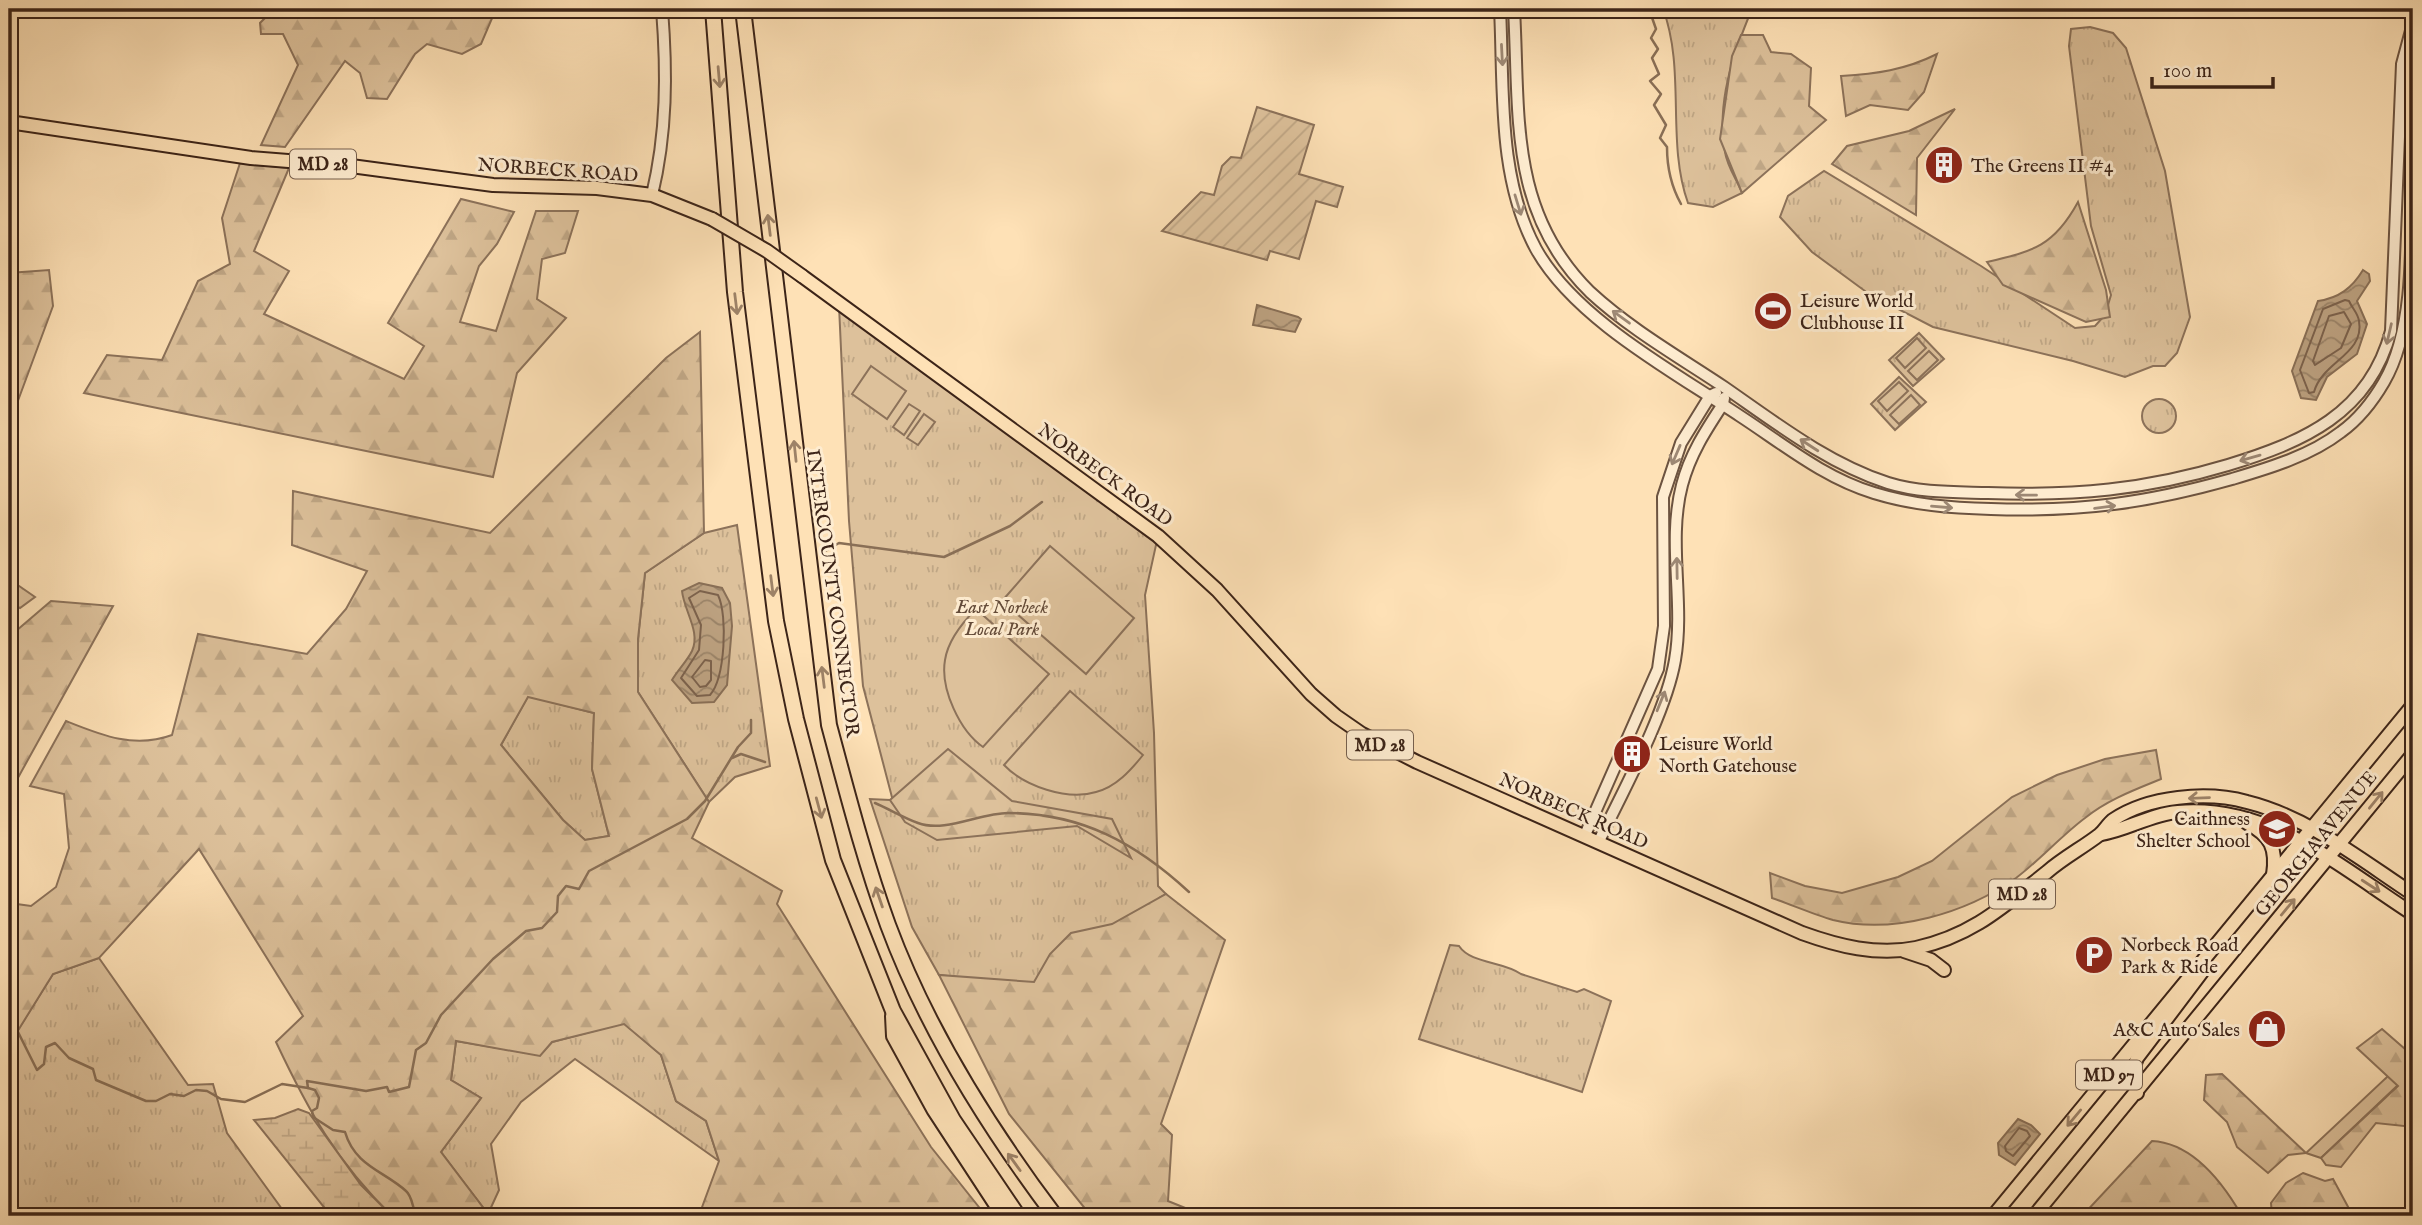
<svg xmlns="http://www.w3.org/2000/svg" width="2422" height="1225" font-family="'IM FELL English',serif">
<style>
.grass{fill:url(#grass-tufts);stroke:#8c725a;stroke-width:2}
.forest{fill:url(#forest-firs);stroke:#8c725a;stroke-width:2;fill-rule:evenodd}
.wetland{fill:url(#wetland-marsh);stroke:#8c725a;stroke-width:2}
.garden{fill:url(#garden-furrows);stroke:#8c725a;stroke-width:2}
.pitch{fill:#ddc19b;stroke:#8c725a;stroke-width:2}
.water{fill:url(#water-waves);stroke:#896f56;stroke-width:2}
.lines{fill:none;stroke-linecap:round;stroke-linejoin:round}
.shore{stroke:#7c624c;stroke-width:2}
.stream{stroke:#896f56;stroke-width:2.5}
.minor-casing{stroke:#6c5340;stroke-width:14}
.major-casing{stroke:#3c2418;stroke-width:16}
.highway-casing{stroke:#3c2418;stroke-width:18}
.minor{stroke:#feecd0;stroke-width:10}
.major{stroke:#fee1b6;stroke-width:12}
.highway{stroke:#fee1b6;stroke-width:14}
.major-bridge-casing{stroke:#3c2418;stroke-width:16;stroke-linecap:butt}
.major-bridge{stroke:#fee1b6;stroke-width:12}
.oneway{stroke:#9d8874}
.oneway2{stroke:#9d8267}
.labels{text-anchor:middle;stroke-width:6;stroke-linejoin:round;paint-order:stroke}
.shield{fill:#feecd0;stroke:#76604f;stroke-width:2}
.shield-label{font-size:18px;font-weight:bold;fill:#3c2418}
.poi-label{font-size:19px;fill:#3c2418;stroke:#feecd0;text-anchor:start}
.street-label{font-size:19px;fill:#3c2418;stroke:#feecd0}
.park-label{font-size:19px;font-style:italic;fill:#644b39;stroke:#feecd0}
</style>
<defs>
<pattern id="grass-tufts" width="24" height="20" patternUnits="userSpaceOnUse" patternTransform="scale(1.75)"><rect width="24" height="20" fill="#ddc19b"/><path d="M3 7l-1-3M5 7V3M7 7l1-3M15 17l-1-3M17 17v-4M19 17l1-3" fill="none" stroke="#bfa685"/></pattern>
<pattern id="forest-firs" width="22" height="20" patternUnits="userSpaceOnUse" patternTransform="scale(1.75)"><rect width="22" height="20" fill="#ddc19b"/><path d="M5 1l3.5 6h-7zM16 11l3.5 6h-7z" fill="#bfa685"/></pattern>
<pattern id="wetland-marsh" width="20" height="14" patternUnits="userSpaceOnUse" patternTransform="scale(1.75)"><rect width="20" height="14" fill="#ddc19b"/><path d="M1 5h8M5 5V1M11 12h8M15 12V8" fill="none" stroke="#bfa685"/></pattern>
<pattern id="garden-furrows" width="10" height="10" patternUnits="userSpaceOnUse" patternTransform="scale(1.75)"><rect width="10" height="10" fill="#ddc19b"/><path d="M-1 1l2-2M0 10L10 0M9 11l2-2" fill="none" stroke="#bfa685"/></pattern>
<pattern id="water-waves" width="16" height="10" patternUnits="userSpaceOnUse" patternTransform="scale(1.75)"><rect width="16" height="10" fill="#bca180"/><path d="M0 5q4-4 8 0t8 0" fill="none" stroke="#9a8368"/></pattern>
</defs>
<rect width="100%" height="100%" fill="#fee1b6"/>
<filter id="stains"><feTurbulence type="fractalNoise" baseFrequency=".00286" numOctaves="4"/><feColorMatrix values="0 0 0 0 .2 0 0 0 0 .09 0 0 0 0 .02 0 0 0 .5 -.17"/></filter>
<radialGradient id="worn" r=".72"><stop offset=".6" stop-color="#630" stop-opacity="0"/><stop offset="1" stop-color="#630" stop-opacity=".3"/></radialGradient>
<g class="grass">
<path d="M 1663,9 L 1752,9 C 1733,54 1716,103 1725,152 C 1727,166 1737,180 1742,193 L 1713,207 L 1688,203 C 1666,142 1686,70 1663,9 Z"/>
<path d="M 2090,27 L 2113,33 L 2126,48 L 2165,171 L 2190,317 L 2177,353 L 2165,366 L 2153,366 L 2125,377 L 2073,361 L 1933,327 L 1869,294 L 1812,252 L 1780,217 L 1788,196 L 1824,171 L 1981,266 L 2075,328 L 2095,326 L 2105,315 L 2111,295 L 2091,226 L 2069,46 L 2071,29 Z"/>
<path d="M 839,306 L 1158,536 L 1145,595 L 1154,733 L 1158,886 L 1166,894 L 1159,898 L 1020,1090 L 963,978 L 939,975 L 912,927 L 870,799 L 890,800 L 894,805 L 863,686 L 849,521 Z"/>
<path d="M 1919,333 L 1944,359 L 1913,386 L 1889,360 Z"/>
<path d="M 1899,377 L 1926,402 L 1895,430 L 1871,404 Z"/>
<circle cx="2159" cy="416" r="17"/>
<path d="M 737,525 L 770,766 L 735,777 L 709,802 L 638,692 L 638,639 L 645,573 L 704,533 Z"/>
<path d="M 528,696 L 594,713 L 592,769 L 609,836 L 585,840 L 563,820 L 501,745 Z"/>
<path d="M 1450,945 L 1459,946 C 1471,964 1503,961 1521,974 L 1577,992 L 1584,989 L 1611,1001 L 1582,1092 L 1419,1039 Z"/>
<path d="M 99,958 L 188,1085 L 213,1084 L 227,1133 L 287,1216 L 9,1216 L 9,1037 L 14,1036 L 53,974 Z"/>
<path d="M 624,1023 L 661,1055 L 676,1101 L 706,1121 L 719,1161 L 575,1059 L 521,1102 L 491,1144 L 499,1190 L 488,1214 L 441,1152 L 481,1098 L 451,1080 L 456,1041 L 540,1055 L 552,1042 Z"/>
<path d="M 2388,1076 L 2398,1085 L 2321,1158 L 2306,1153 Z"/>
</g>
<g class="forest">
<path d="M 274,9 L 289,12 L 315,9 L 496,9 L 481,44 L 462,54 L 427,44 L 415,54 L 387,99 L 367,98 L 360,73 L 345,61 L 285,147 L 261,145 L 298,65 L 283,34 L 261,34 L 260,23 Z"/>
<path d="M 1741,35 L 1763,35 L 1771,52 L 1791,54 L 1811,68 L 1809,106 L 1826,120 L 1742,193 L 1720,139 L 1732,56 Z"/>
<path d="M 1937,54 L 1924,92 L 1908,110 L 1870,105 L 1846,116 L 1841,76 C 1876,74 1905,70 1937,54 Z"/>
<path d="M 1955,109 L 1917,158 L 1916,215 L 1832,164 L 1847,146 L 1909,131 Z"/>
<path d="M 240,163 L 289,168 L 254,251 L 289,271 L 264,314 L 404,379 L 424,346 L 388,323 L 461,199 L 514,212 L 497,244 L 479,266 L 460,322 L 496,331 L 536,211 L 578,211 L 565,253 L 542,259 L 537,299 L 566,318 L 517,373 L 493,477 L 84,393 L 107,355 L 162,360 L 198,281 L 230,264 L 222,218 Z"/>
<path d="M 2078,202 L 2106,290 L 2110,317 L 2086,322 L 2003,285 L 1987,262 C 2034,251 2054,246 2078,202 Z"/>
<path d="M 49,270 L 53,306 L 9,425 L 9,273 Z"/>
<path d="M 700,332 L 704,533 L 645,573 L 638,639 L 638,692 L 709,802 L 692,838 L 782,891 L 777,904 L 931,1147 L 986,1216 L 703,1216 L 701,1210 L 719,1161 L 706,1121 L 676,1101 L 661,1055 L 624,1024 L 552,1042 L 540,1056 L 456,1041 L 451,1080 L 481,1098 L 441,1152 L 488,1214 L 485,1216 L 392,1216 C 336,1161 309,1112 276,1042 L 303,1016 L 199,849 L 99,958 L 53,974 L 14,1037 L 9,1037 L 9,903 L 31,906 L 56,887 L 69,848 L 64,794 L 30,786 L 66,721 C 101,735 134,749 172,735 L 198,634 L 307,654 L 346,609 L 367,571 L 292,545 L 293,491 L 490,533 L 666,358 ZM 528,697 L 594,713 L 592,769 L 609,836 L 585,840 L 563,820 L 501,745 Z"/>
<path d="M 9,579 L 35,597 L 20,608 L 9,603 Z"/>
<path d="M 51,601 L 113,606 L 9,794 L 9,637 Z"/>
<path d="M 948,749 L 1012,801 L 1112,819 L 1131,858 L 1077,826 L 937,840 L 905,822 L 890,800 Z"/>
<path d="M 2156,750 L 2161,779 C 2134,790 2107,800 2085,818 C 2061,836 2040,860 2016,878 C 1966,913 1894,935 1833,920 C 1813,914 1792,905 1772,898 L 1770,873 L 1805,886 L 1842,893 L 1898,877 L 1932,861 L 2012,797 L 2057,775 L 2105,759 Z"/>
<path d="M 1166,894 L 1225,940 L 1161,1124 L 1172,1135 L 1168,1201 L 1205,1216 L 1091,1216 L 1009,1114 L 939,975 L 1034,982 L 1050,954 L 1071,933 L 1112,924 Z"/>
<path d="M 2382,1029 L 2413,1056 L 2413,1127 L 2376,1123 L 2341,1167 L 2326,1165 L 2321,1158 L 2398,1086 L 2357,1048 Z"/>
<path d="M 2222,1074 L 2306,1153 L 2288,1155 L 2268,1173 L 2237,1147 L 2227,1122 L 2204,1100 L 2206,1075 Z"/>
<path d="M 2152,1141 C 2193,1143 2223,1183 2242,1216 L 2082,1216 Z"/>
<path d="M 2303,1173 L 2325,1181 L 2333,1179 L 2353,1216 L 2272,1216 L 2271,1203 L 2286,1183 Z"/>
</g>
<path class="wetland" d="M 298,1109 L 309,1113 L 361,1185 L 392,1216 L 331,1216 L 254,1120 L 275,1118 Z"/>
<path class="garden" d="M 1257,107 L 1314,125 L 1299,174 L 1343,187 L 1337,207 L 1316,201 L 1299,259 L 1270,251 L 1267,260 L 1162,231 L 1201,192 L 1214,195 L 1222,166 L 1231,157 L 1241,158 Z"/>
<g class="pitch">
<path d="M 1917,338 L 1926,348 L 1905,368 L 1896,358 Z"/>
<path d="M 1929,351 L 1938,360 L 1917,380 L 1908,371 Z"/>
<path d="M 871,366 L 906,391 L 887,419 L 852,394 Z"/>
<path d="M 1899,382 L 1908,391 L 1887,411 L 1878,401 Z"/>
<path d="M 1911,395 L 1920,405 L 1899,424 L 1890,415 Z"/>
<path d="M 909,404 L 920,411 L 904,435 L 893,427 Z"/>
<path d="M 924,414 L 935,422 L 918,445 L 907,438 Z"/>
<path d="M 1050,546 L 1134,618 L 1086,674 L 1002,601 Z"/>
<path d="M 976,609 L 1049,674 L 983,747 C 960,731 940,689 945,660 C 948,640 963,622 976,609 Z"/>
<path d="M 1070,691 L 1143,755 C 1131,770 1116,787 1096,792 C 1067,801 1024,786 1004,765 Z"/>
</g>
<g class="water">
<path d="M 2363,270 L 2369,274 L 2370,281 L 2357,301 L 2367,324 L 2357,354 L 2327,377 L 2316,400 L 2301,398 L 2292,371 L 2318,301 C 2339,298 2352,288 2363,270 Z"/>
<path d="M 1257,305 L 1298,317 L 1301,319 L 1295,332 L 1253,325 Z"/>
<path d="M 699,583 L 722,588 L 730,603 L 732,626 L 727,685 L 714,702 L 692,703 L 672,680 C 678,670 687,661 692,651 C 701,632 684,611 682,591 Z"/>
<path d="M 2018,1119 L 2031,1125 L 2040,1134 L 2015,1165 L 1999,1155 L 1998,1143 Z"/>
</g>
<g class="lines">
<g class="shore">
<path d="M 2345,300 L 2349,301 C 2352,308 2358,313 2359,321 C 2365,354 2322,362 2314,392 L 2309,393 L 2300,370 L 2323,309 Z"/>
<path d="M 2344,312 L 2351,324 L 2341,348 L 2315,365 L 2313,361 L 2329,316 Z"/>
<path d="M 700,591 L 718,595 C 728,616 725,678 710,695 L 697,696 L 681,678 L 699,650 L 701,625 L 689,598 Z"/>
<path d="M 705,660 L 711,661 L 711,680 L 706,686 L 700,687 L 692,677 Z"/>
<path d="M 2019,1128 L 2027,1131 L 2030,1136 L 2013,1156 L 2006,1151 L 2005,1146 Z"/>
</g>
<g class="stream">
<path d="M 1649,9 L 1656,29 L 1651,38 L 1658,49 L 1652,58 L 1659,74 L 1650,81 L 1661,94 L 1654,105 L 1666,125 L 1660,138 L 1667,147 C 1667,167 1671,186 1681,204"/>
<path d="M 822,553 L 839,543 L 944,557 L 1010,526 L 1042,502"/>
<path d="M 732,758 L 741,754 L 765,762"/>
<path d="M 875,803 C 889,809 904,818 918,823 C 945,833 980,813 1008,813 C 1081,813 1136,843 1189,892"/>
<path d="M 9,1014 L 37,1070 L 44,1064 L 46,1047 L 55,1043 L 69,1058 L 93,1069 L 96,1080 L 146,1101 L 156,1101 L 170,1094 L 184,1096 L 196,1090 L 207,1091 L 221,1099 L 245,1102 L 282,1084 L 308,1088 L 307,1081 L 366,1091 L 387,1087 L 389,1092 L 409,1087 L 416,1050 L 426,1043 L 441,1015 L 493,959 L 526,931 L 542,928 L 557,912 L 558,896 L 566,886 L 579,889 L 589,871 L 687,819 L 705,801 L 738,747 L 751,733 L 751,720"/>
<path d="M 308,1088 L 315,1090 L 319,1098 L 317,1108 L 312,1111 L 313,1117 L 333,1130 L 345,1132 C 355,1166 384,1171 406,1191 C 413,1197 412,1209 417,1216"/>
</g>
<defs>
<g id="minor">
<path d="M 1500,9 C 1504,87 1497,177 1536,249 C 1575,319 1674,372 1740,416 C 1783,444 1824,478 1874,493 C 1913,505 1951,508 1991,509 C 2081,512 2147,503 2232,479 C 2269,468 2310,456 2341,432 C 2359,419 2373,401 2384,382 C 2422,317 2408,204 2413,127"/>
<path d="M 1514,9 C 1520,115 1508,211 1590,292 C 1630,329 1679,357 1724,387 C 1776,423 1827,463 1888,483 C 1920,493 1955,492 1988,493 C 2074,496 2145,490 2228,465 C 2303,442 2369,414 2391,331 L 2402,64 L 2413,23"/>
<path d="M 652,195 C 667,133 667,72 662,9"/>
<path d="M 1585,835 L 1658,669 L 1664,626 L 1663,497 L 1681,443 L 1710,396 L 1716,393"/>
<path d="M 1599,841 C 1623,791 1666,713 1675,660 C 1685,602 1667,542 1682,485 C 1690,454 1706,430 1723,404 L 1724,398"/>
</g>
<g id="major">
<path d="M 9,122 L 251,158 L 351,166 L 493,185 L 597,188 L 652,195 L 712,219"/>
<path d="M 802,276 L 1158,536 L 1217,590 L 1311,694 L 1336,716 L 1362,734 L 1417,762 L 1802,933 C 1838,946 1877,956 1916,948 C 1972,936 2004,906 2047,872 C 2063,858 2082,848 2099,835 C 2104,831 2108,824 2113,820 C 2148,796 2207,791 2247,802 C 2308,817 2361,860 2413,894"/>
<path d="M 2247,823 C 2271,836 2277,848 2273,875"/>
<path d="M 2101,834 C 2127,830 2151,814 2178,812 C 2270,804 2340,867 2413,914"/>
<path d="M 1904,951 L 1931,960 L 1944,970"/>
<path d="M 2137,1093 L 2131,1074 L 2137,1058 L 2202,972"/>
<path d="M 1993,1216 L 2413,705"/>
<path d="M 2034,1216 L 2413,754"/>
</g>
<g id="highway">
<path d="M 713,9 L 735,292 L 776,621 L 796,719 L 833,860 L 893,1011 L 953,1120 L 1018,1216"/>
<path d="M 743,9 L 829,725 C 847,792 864,859 888,925 C 927,1030 988,1127 1055,1216"/>
<path d="M 893,1016 L 894,1036 L 934,1109 L 1004,1216"/>
</g>
</defs>
<use href="#minor" class="minor-casing"/>
<use href="#major" class="major-casing"/>
<use href="#highway" class="highway-casing"/>
<use href="#minor" class="minor"/>
<use href="#major" class="major"/>
<use href="#highway" class="highway"/>
<defs>
<path id="major-bridge" d="M 712,219 L 767,251 L 802,276"/>
</defs>
<use href="#major-bridge" class="major-bridge-casing"/>
<use href="#major-bridge" class="major-bridge"/>
</g>
<defs><path id="oneway-shaft" d="M-6 0H5M1.5-3L5.5 0L1.5 3" fill="none" stroke-width="1.6" stroke-linecap="round" stroke-linejoin="round" transform="scale(1.75)"/></defs>
<g class="oneway">
<use href="#oneway-shaft" transform="translate(1502 55) rotate(87)"/>
<use href="#oneway-shaft" transform="translate(1518 205) rotate(73)"/>
<use href="#oneway-shaft" transform="translate(1621 317) rotate(-144)"/>
<use href="#oneway-shaft" transform="translate(2389 334) rotate(103)"/>
<use href="#oneway-shaft" transform="translate(1809 445) rotate(-147)"/>
<use href="#oneway-shaft" transform="translate(1676 455) rotate(113)"/>
<use href="#oneway-shaft" transform="translate(2250 458) rotate(164)"/>
<use href="#oneway-shaft" transform="translate(2026 495) rotate(-179)"/>
<use href="#oneway-shaft" transform="translate(1942 507) rotate(5)"/>
<use href="#oneway-shaft" transform="translate(2105 507) rotate(-7)"/>
<use href="#oneway-shaft" transform="translate(1677 568) rotate(-91)"/>
<use href="#oneway-shaft" transform="translate(1661 701) rotate(-68)"/>
</g>
<g class="oneway2">
<use href="#oneway-shaft" transform="translate(719 77) rotate(85)"/>
<use href="#oneway-shaft" transform="translate(769 225) rotate(-97)"/>
<use href="#oneway-shaft" transform="translate(736 304) rotate(83)"/>
<use href="#oneway-shaft" transform="translate(795 451) rotate(-96)"/>
<use href="#oneway-shaft" transform="translate(772 586) rotate(83)"/>
<use href="#oneway-shaft" transform="translate(823 677) rotate(-97)"/>
<use href="#oneway-shaft" transform="translate(2199 798) rotate(178)"/>
<use href="#oneway-shaft" transform="translate(2376 800) rotate(-51)"/>
<use href="#oneway-shaft" transform="translate(819 808) rotate(75)"/>
<use href="#oneway-shaft" transform="translate(2371 886) rotate(33)"/>
<use href="#oneway-shaft" transform="translate(879 897) rotate(-109)"/>
<use href="#oneway-shaft" transform="translate(2288 907) rotate(-50)"/>
<use href="#oneway-shaft" transform="translate(2074 1118) rotate(130)"/>
<use href="#oneway-shaft" transform="translate(1014 1162) rotate(-126)"/>
</g>
<defs>
<symbol id="building-disc" viewBox="-11 -11 22 22"><circle r="9.5" fill="#8f2418" stroke="#feecd0"/><path d="M-4-6H4V6H1V3H-1V6H-4ZM-2.5-4.3h1.7v1.8h-1.7ZM.8-4.3h1.7v1.8H.8ZM-2.5-1h1.7V.8h-1.7ZM.8-1h1.7V.8H.8Z" fill="#fff"/></symbol>
<symbol id="stadium-disc" viewBox="-11 -11 22 22"><circle r="9.5" fill="#8f2418" stroke="#feecd0"/><path d="M0-5a6.5 5 0 1 0 0 10a6.5 5 0 1 0 0-10ZM-3.5-1.8h7v3.6h-7Z" fill="#fff"/></symbol>
<symbol id="school-disc" viewBox="-11 -11 22 22"><circle r="9.5" fill="#8f2418" stroke="#feecd0"/><path d="M0-5L7-2L0 1L-7-2ZM-4 1L0 2.5L4 1V4Q0 6-4 4Z" fill="#fff"/></symbol>
<symbol id="parking-disc" viewBox="-11 -11 22 22"><circle r="9.5" fill="#8f2418" stroke="#feecd0"/><path d="M-3.5-5.5H1a3.5 3.5 0 0 1 0 7H-1V5.5H-3.5ZM-1-3.4V-.6H.8a1.4 1.4 0 0 0 0-2.8Z" fill="#fff"/></symbol>
<symbol id="shop-disc" viewBox="-11 -11 22 22"><circle r="9.5" fill="#8f2418" stroke="#feecd0"/><path d="M-5-2.5h2.3a2.7 3.5 0 0 1 5.4 0H5L5.5 6h-11ZM-1.5-2.5h3a1.5 2.3 0 0 0-3 0Z" fill="#fff"/></symbol>
</defs>
<g fill-rule="evenodd">
<use href="#building-disc" x="1922" y="143" width="44" height="44"/>
<use href="#stadium-disc" x="1751" y="289" width="44" height="44"/>
<use href="#building-disc" x="1610" y="732" width="44" height="44"/>
<use href="#school-disc" x="2255" y="807" width="44" height="44"/>
<use href="#parking-disc" x="2072" y="933" width="44" height="44"/>
<use href="#shop-disc" x="2245" y="1007" width="44" height="44"/>
</g>
<g class="labels">
<g class="shield">
<rect x="290" y="149.5" width="66" height="29" rx="5"/>
<rect x="1347" y="730.5" width="66" height="29" rx="5"/>
<rect x="1989" y="879.5" width="66" height="29" rx="5"/>
<rect x="2076" y="1060.5" width="66" height="29" rx="5"/>
</g>
<g class="shield-label">
<text x="323" y="170">MD 28</text>
<text x="1380" y="751">MD 28</text>
<text x="2022" y="900">MD 28</text>
<text x="2109" y="1081">MD 97</text>
</g>
<g class="poi-label">
<text x="1971" y="172">The Greens II #4</text>
<text x="1800" y="307">Leisure World<tspan x="1800" dy="22">Clubhouse II</tspan></text>
<text x="1659" y="750">Leisure World<tspan x="1659" dy="22">North Gatehouse</tspan></text>
<text x="2250" y="825" text-anchor="end">Caithness<tspan x="2250" dy="22">Shelter School</tspan></text>
<text x="2121" y="951">Norbeck Road<tspan x="2121" dy="22">Park &amp; Ride</tspan></text>
<text x="2240" y="1036" text-anchor="end">A&amp;C Auto Sales</text>
</g>
<g class="street-label">
<text transform="translate(558 169) rotate(4)" y="7">NORBECK ROAD</text>
<text transform="translate(1106 474) rotate(36)" y="7">NORBECK ROAD</text>
<text transform="translate(834 593) rotate(82)" y="7">INTERCOUNTY CONNECTOR</text>
<text transform="translate(1574 810) rotate(24)" y="7">NORBECK ROAD</text>
<text transform="translate(2315 843) rotate(-51)" y="7">GEORGIA AVENUE</text>
</g>
<g class="park-label">
<text x="1002" y="613">East Norbeck<tspan x="1002" dy="22">Local Park</tspan></text>
</g>
</g>
<rect width="2422" height="1225" fill="none" stroke="#fee1b6" stroke-width="35"/>
<rect x="10" y="10" width="2401" height="1204" fill="none" stroke="#3c2418" stroke-width="3.5"/>
<rect x="18" y="18" width="2387" height="1190" fill="none" stroke="#3c2418" stroke-width="2"/>
<path d="M2152 77v10h121v-10" fill="none" stroke="#3c2418" stroke-width="3.5"/>
<text x="2163" y="77" font-size="21" fill="#3c2418" stroke="#feecd0" stroke-width="5" paint-order="stroke">100 m</text>
<rect width="100%" height="100%" filter="url(#stains)"/>
<rect width="100%" height="100%" fill="url(#worn)"/>
</svg>
